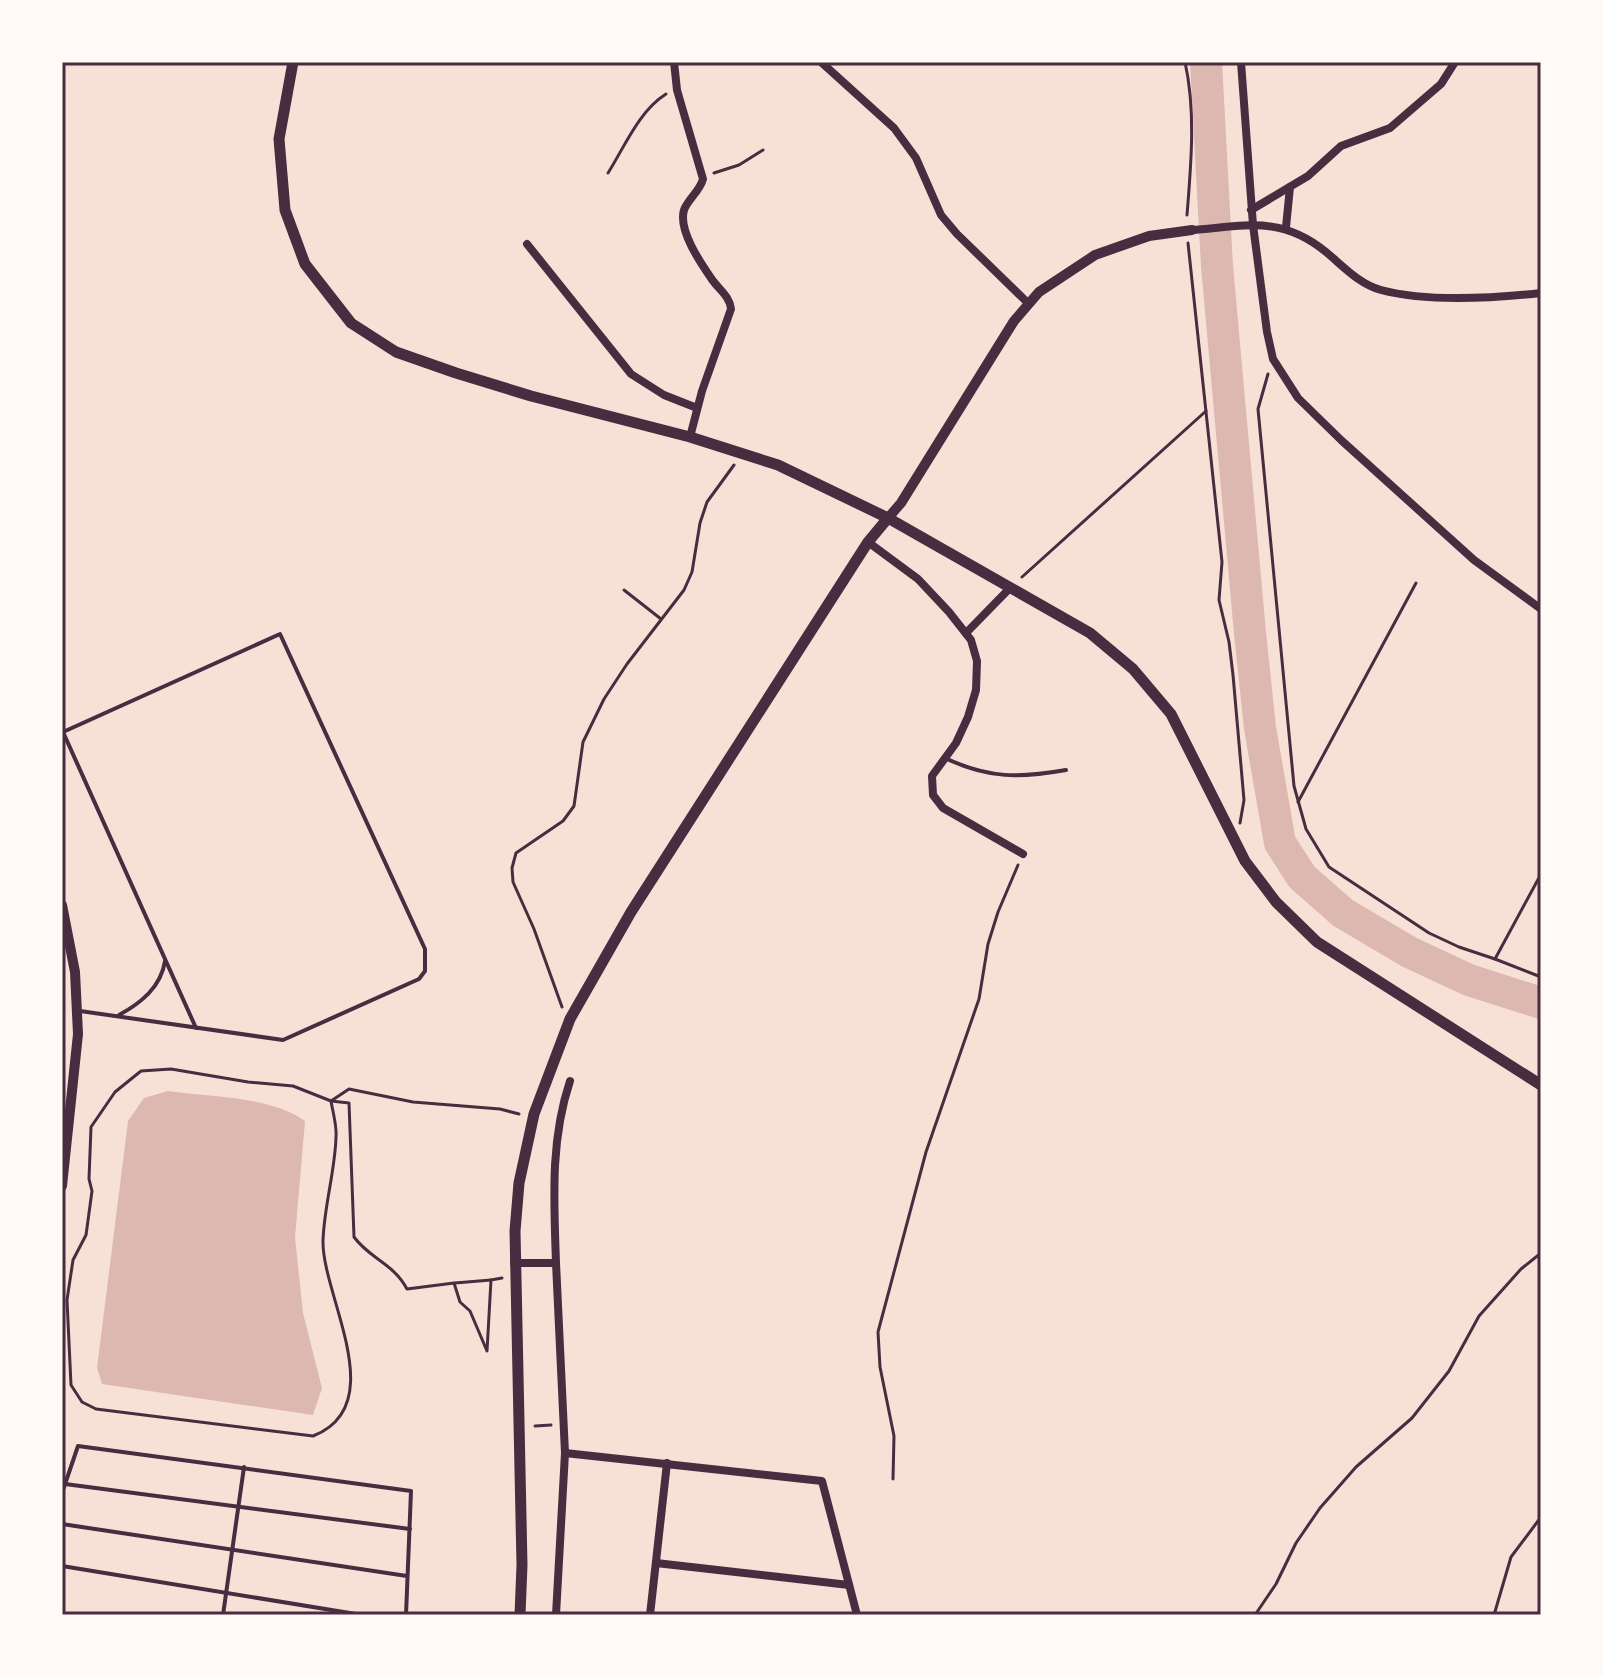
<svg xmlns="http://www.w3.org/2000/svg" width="1603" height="1677" font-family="'Roboto Condensed',sans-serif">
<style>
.water{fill:#dcb8b0}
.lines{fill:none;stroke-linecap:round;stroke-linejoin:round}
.river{stroke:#dcb8b0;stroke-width:32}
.path{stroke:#4a2c40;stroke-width:3}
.service{stroke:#4a2c40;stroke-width:4}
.minor{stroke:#4a2c40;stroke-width:8}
.tertiary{stroke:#4a2c40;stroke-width:10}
.secondary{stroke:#4a2c40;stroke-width:11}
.neatline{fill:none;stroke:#4a2c40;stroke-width:3}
</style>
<rect width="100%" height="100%" fill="#f7e1d7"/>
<path class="water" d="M 168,1091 C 209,1097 271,1096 305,1121 L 295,1237 L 303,1313 L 322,1388 L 313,1415 L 102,1384 L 97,1368 L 128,1121 L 144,1098 Z"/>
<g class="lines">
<path class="river" d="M 1206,62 L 1217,266 L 1250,633 L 1260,728 L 1280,843 L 1302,877 L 1343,913 L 1409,952 L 1469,980 L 1541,1003"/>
<g class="path">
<path d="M 1185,62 C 1196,111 1191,165 1187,215"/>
<path d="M 608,173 C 625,146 639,111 666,94"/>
<path d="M 714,173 L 739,165 L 763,150"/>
<path d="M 1188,243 L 1222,562 L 1219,600 L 1229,642 L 1233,675 L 1244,800 L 1240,823"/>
<path d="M 1268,374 L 1258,409 L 1294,786 L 1306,829 L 1329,867 L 1429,933 L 1459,947 L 1495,959"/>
<path d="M 1022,577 L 1206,411"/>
<path d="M 624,590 L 661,619"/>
<path d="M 1298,802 L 1416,583"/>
<path d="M 1541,874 L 1495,959 L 1541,977"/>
<path d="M 562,1007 L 534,929 L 513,882 L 512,868 L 516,853 L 563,821 L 574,806 L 583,742 L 604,699 L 627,664 L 684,590 L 692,572 L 700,523 L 707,502 L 734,465"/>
<path d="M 502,1278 L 491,1280 L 487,1351 L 470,1311 L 460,1302 L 454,1283 L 407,1289 C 393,1263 370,1259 354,1237 L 349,1103 L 331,1101 L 293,1086 L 248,1082 L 171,1069 L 141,1071 L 115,1092 L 91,1127 L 89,1179 L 92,1191 L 86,1235 L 73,1260 L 67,1300 L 71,1385 L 82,1402 L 96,1409 L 313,1436 C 392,1405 322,1296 323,1241 C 324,1206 335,1172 336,1137 C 337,1126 333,1113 331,1101 L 349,1089 L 413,1102 L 500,1109 L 519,1114"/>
<path d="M 455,1283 L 491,1280"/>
<path d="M 535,1426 L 551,1425"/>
<path d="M 893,1479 L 894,1436 L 880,1367 L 878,1332 L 926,1152 L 979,999 L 988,944 L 998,912 L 1018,865"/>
<path d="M 1255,1615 L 1276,1584 L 1296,1543 L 1320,1508 L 1356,1467 L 1412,1418 L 1449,1371 L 1479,1316 L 1521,1269 L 1541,1253"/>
<path d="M 1494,1615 L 1511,1557 L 1541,1517"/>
</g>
<g class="service">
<path d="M 945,758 C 989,779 1020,778 1066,770"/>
<path d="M 80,1011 L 283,1040 L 419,979 L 425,971 L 425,949 L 280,634 L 63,732 L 196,1028"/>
<path d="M 119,1015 C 141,1003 161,987 165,961"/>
<path d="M 65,1484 L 410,1529"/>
<path d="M 62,1493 L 78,1446 L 411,1491 L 406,1615"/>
<path d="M 62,1524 L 407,1576"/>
<path d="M 62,1566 L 362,1615"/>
<path d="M 223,1615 L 244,1467"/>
</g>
<g class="minor">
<path d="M 674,62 L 677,90 L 703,179 C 700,191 688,199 684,210 C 678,230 700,262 711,278 C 718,289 730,296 731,309 L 702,391 L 690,437"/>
<path d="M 821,62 L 894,128 L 916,158 L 941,215 L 957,234 L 1029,304"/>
<path d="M 1241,62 L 1253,225 L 1267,332 L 1273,359 L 1298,398 L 1341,440 L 1474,560 L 1541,609"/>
<path d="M 1251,210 L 1308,176 L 1341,146 L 1390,128 L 1441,84 L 1455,62"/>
<path d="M 1286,227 L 1290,187"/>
<path d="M 1192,230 C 1245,226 1281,215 1326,252 C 1343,266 1359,284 1381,290 C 1426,302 1495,298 1541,293"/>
<path d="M 527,244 L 631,374 L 664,395 L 697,408"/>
<path d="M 868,542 L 918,579 L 949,612 L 971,640 L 977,661 L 976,690 L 968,717 L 956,743 L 932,776 L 933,795 L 943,808 L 1023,854"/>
<path d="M 966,633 L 1010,588"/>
<path d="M 514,1263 L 556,1263 L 565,1453 L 556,1615"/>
<path d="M 556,1263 C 554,1201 550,1141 570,1081"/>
<path d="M 565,1453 L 822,1481 L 857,1615"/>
<path d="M 656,1563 L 849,1585"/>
<path d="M 650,1615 L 667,1463"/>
</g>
<g class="tertiary">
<path d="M 888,518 L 901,503 L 1014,321 L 1039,292 L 1095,255 L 1149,236 L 1192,230"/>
<path d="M 62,905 L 75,972 L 78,1034 L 62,1186"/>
</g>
<g class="secondary">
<path d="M 293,62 L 279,139 L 285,210 L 305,264 L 351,323 L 396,352 L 456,373 L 531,396 L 690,437 L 778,465 L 888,518 L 1090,633 L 1133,669 L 1171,714 L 1245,861 L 1276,902 L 1317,942 L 1541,1085"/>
<path d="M 520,1615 L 522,1565 L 515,1231 L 519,1183 L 534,1114 L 570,1019 L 631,912 L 868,542 L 888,518"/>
</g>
</g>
<rect width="1603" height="1677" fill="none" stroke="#fffaf5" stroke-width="128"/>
<rect x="64" y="64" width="1475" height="1549" class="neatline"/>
</svg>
